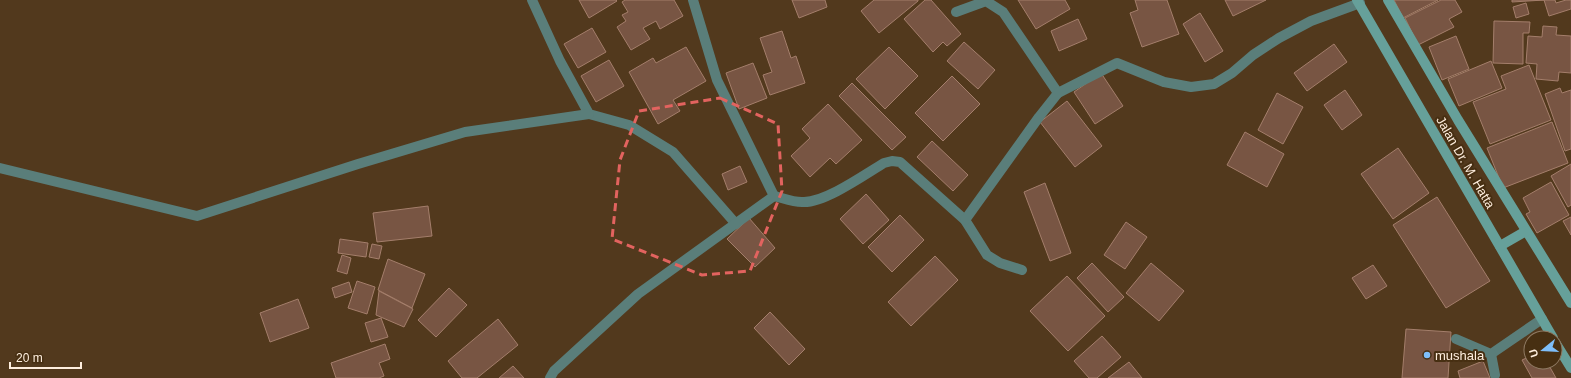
<svg xmlns="http://www.w3.org/2000/svg" width="1571" height="378" font-family="Helvetica,sans-serif">
<style>
.building{fill:#785543;stroke:#a47e6b}
.lines{fill:none;stroke-linecap:round;stroke-linejoin:round}
.lane{stroke:#5a7e7a;stroke-width:10}
.street{stroke:#5a7e7a;stroke-width:10}
.secondary{stroke:#66a09a;stroke-width:10}
.marked{fill:none;stroke:#e2635f;stroke-width:3;stroke-dasharray:8 5;stroke-linejoin:round}
.poi-dot{fill:#7ebef9;stroke:#472f12;stroke-width:1.5}
.labels{text-anchor:middle;stroke-width:4;stroke-linejoin:round;paint-order:stroke}
.street-label{font-size:13px;fill:#feeede;stroke:#472f12}
.poi-label{font-size:13px;fill:#feeede;stroke:#472f12;text-anchor:start}
</style>
<rect width="100%" height="100%" fill="#52391d"/>
<g class="building">
<path d="M 579,0 L 616,0 L 617,1 L 589,18 Z"/>
<path d="M 625,0 L 674,0 L 683,16 L 660,29 L 656,21 L 643,28 L 650,39 L 631,50 L 617,27 L 626,21 L 622,15 L 628,12 L 622,2 Z"/>
<path d="M 792,0 L 825,0 L 827,7 L 799,18 Z"/>
<path d="M 874,0 L 918,0 L 918,1 L 879,33 L 861,11 Z"/>
<path d="M 925,0 L 931,0 L 961,34 L 947,46 L 943,42 L 933,52 L 904,19 Z"/>
<path d="M 1018,0 L 1065,0 L 1070,9 L 1036,29 Z"/>
<path d="M 1135,0 L 1167,0 L 1179,34 L 1142,47 L 1130,13 L 1138,10 Z"/>
<path d="M 1225,0 L 1266,0 L 1233,16 Z"/>
<path d="M 1394,0 L 1438,0 L 1403,18 Z"/>
<path d="M 1441,0 L 1455,0 L 1462,12 L 1449,19 L 1454,27 L 1418,45 L 1405,18 Z"/>
<path d="M 1512,0 L 1555,0 L 1556,3 L 1566,0 L 1571,0 L 1571,9 L 1549,16 L 1544,0 L 1512,2 Z"/>
<path d="M 1526,3 L 1529,14 L 1516,18 L 1513,7 Z"/>
<path d="M 1200,13 L 1223,51 L 1205,62 L 1183,24 Z"/>
<path d="M 1078,19 L 1087,39 L 1059,51 L 1051,31 Z"/>
<path d="M 1494,21 L 1530,22 L 1529,33 L 1523,33 L 1523,64 L 1493,63 Z"/>
<path d="M 1543,26 L 1557,27 L 1556,35 L 1571,36 L 1571,73 L 1559,72 L 1558,81 L 1536,79 L 1537,64 L 1526,63 L 1528,36 L 1542,37 Z"/>
<path d="M 592,28 L 606,52 L 578,68 L 564,44 Z"/>
<path d="M 782,31 L 791,58 L 796,56 L 805,83 L 770,95 L 763,75 L 772,72 L 760,38 Z"/>
<path d="M 1456,36 L 1469,69 L 1442,80 L 1429,47 Z"/>
<path d="M 964,42 L 995,70 L 978,89 L 947,61 Z"/>
<path d="M 1334,44 L 1347,62 L 1307,91 L 1294,73 Z"/>
<path d="M 686,47 L 706,81 L 673,100 L 680,111 L 658,124 L 629,72 L 653,58 L 656,63 Z"/>
<path d="M 889,47 L 918,76 L 885,109 L 856,79 Z"/>
<path d="M 609,60 L 624,86 L 596,102 L 581,76 Z"/>
<path d="M 1491,61 L 1502,88 L 1459,106 L 1448,79 Z"/>
<path d="M 753,63 L 767,98 L 739,109 L 726,73 Z"/>
<path d="M 1529,65 L 1551,120 L 1490,144 L 1473,102 L 1506,89 L 1501,76 Z"/>
<path d="M 1101,73 L 1123,106 L 1095,124 L 1074,92 Z"/>
<path d="M 952,76 L 980,104 L 943,141 L 915,113 Z"/>
<path d="M 852,83 L 906,137 L 892,150 L 839,96 Z"/>
<path d="M 1560,88 L 1562,93 L 1571,90 L 1571,149 L 1565,151 L 1545,94 Z"/>
<path d="M 1345,90 L 1362,115 L 1342,130 L 1324,105 Z"/>
<path d="M 1277,93 L 1303,107 L 1283,144 L 1258,130 Z"/>
<path d="M 1067,101 L 1102,146 L 1075,167 L 1040,122 Z"/>
<path d="M 828,104 L 862,140 L 836,164 L 830,158 L 810,177 L 791,156 L 810,138 L 802,129 Z"/>
<path d="M 1552,122 L 1568,163 L 1503,188 L 1487,148 Z"/>
<path d="M 1245,132 L 1284,154 L 1267,187 L 1227,165 Z"/>
<path d="M 932,141 L 968,175 L 953,191 L 917,157 Z"/>
<path d="M 1398,148 L 1429,193 L 1393,219 L 1361,174 Z"/>
<path d="M 1571,164 L 1571,205 L 1568,207 L 1551,176 Z"/>
<path d="M 740,166 L 747,182 L 728,190 L 722,174 Z"/>
<path d="M 1551,182 L 1569,215 L 1537,233 L 1526,214 L 1530,212 L 1523,198 Z"/>
<path d="M 1045,183 L 1071,253 L 1050,261 L 1024,192 Z"/>
<path d="M 866,194 L 889,220 L 863,244 L 840,219 Z"/>
<path d="M 1437,197 L 1490,281 L 1446,308 L 1393,225 Z"/>
<path d="M 428,206 L 432,236 L 377,242 L 373,213 Z"/>
<path d="M 900,215 L 924,240 L 892,272 L 868,247 Z"/>
<path d="M 1571,217 L 1571,235 L 1563,221 Z"/>
<path d="M 749,218 L 775,248 L 755,267 L 727,239 Z"/>
<path d="M 1126,222 L 1147,237 L 1125,269 L 1104,255 Z"/>
<path d="M 340,239 L 368,243 L 366,257 L 338,253 Z"/>
<path d="M 372,244 L 382,246 L 379,259 L 369,257 Z"/>
<path d="M 342,255 L 351,258 L 347,274 L 337,271 Z"/>
<path d="M 935,256 L 958,280 L 911,326 L 888,302 Z"/>
<path d="M 388,259 L 425,274 L 412,308 L 378,290 Z"/>
<path d="M 1092,263 L 1124,297 L 1108,312 L 1077,278 Z"/>
<path d="M 1151,263 L 1184,291 L 1159,321 L 1126,293 Z"/>
<path d="M 1373,265 L 1387,286 L 1366,299 L 1352,278 Z"/>
<path d="M 1067,276 L 1105,316 L 1068,351 L 1030,311 Z"/>
<path d="M 357,281 L 375,287 L 367,314 L 348,308 Z"/>
<path d="M 349,282 L 352,292 L 335,298 L 332,288 Z"/>
<path d="M 449,288 L 467,305 L 436,337 L 418,320 Z"/>
<path d="M 379,291 L 413,309 L 404,327 L 376,315 Z"/>
<path d="M 298,299 L 309,328 L 270,342 L 260,313 Z"/>
<path d="M 770,312 L 805,349 L 789,365 L 754,328 Z"/>
<path d="M 381,318 L 388,337 L 371,342 L 365,323 Z"/>
<path d="M 498,319 L 518,345 L 477,378 L 462,378 L 448,361 Z"/>
<path d="M 1406,329 L 1451,332 L 1448,378 L 1402,378 Z"/>
<path d="M 1102,336 L 1121,357 L 1097,378 L 1089,378 L 1074,361 Z"/>
<path d="M 385,344 L 390,359 L 379,363 L 384,376 L 379,378 L 336,378 L 331,363 Z"/>
<path d="M 1531,356 L 1531,362 L 1547,362 L 1556,378 L 1532,378 L 1522,360 Z"/>
<path d="M 1483,361 L 1490,378 L 1460,378 L 1458,371 Z"/>
<path d="M 1129,362 L 1142,378 L 1108,378 Z"/>
<path d="M 513,366 L 524,378 L 499,378 Z"/>
</g>
<g class="lines">
<g class="lane">
<path d="M 1456,339 L 1491,354 L 1542,319"/>
<path d="M 1491,354 L 1495,375"/>
</g>
<g class="street">
<path d="M 532,0 L 560,61 L 589,114 L 629,125 L 673,152 L 736,224"/>
<path d="M 956,12 L 986,1 L 1003,12 L 1058,93"/>
<path d="M 0,168 L 197,216 L 358,164 L 465,132 L 589,114"/>
<path d="M 774,196 C 783,198 794,203 804,202 C 826,202 864,175 884,163 L 892,161 L 900,162 L 965,220 L 987,255 L 1000,263 L 1022,270"/>
<path d="M 965,220 L 1039,117 L 1058,93 L 1117,63 L 1164,82 L 1191,87 L 1214,84 L 1232,73 L 1253,55 L 1279,38 L 1311,21 L 1360,3"/>
<path d="M 550,378 L 554,371 L 638,294 L 774,196 L 717,80 L 693,0"/>
</g>
<g class="secondary">
<path d="M 1357,0 L 1553,338"/>
<path d="M 1388,0 L 1458,120 L 1571,303"/>
<path d="M 1500,246 L 1526,231"/>
<path d="M 1555,342 L 1571,368"/>
</g>
</g>
<path class="marked" d="M 720,98 L 778,124 L 782,191 L 750,271 L 702,275 L 612,239 L 620,160 L 639,111 Z"/>
<circle class="poi-dot" cx="1427" cy="355" r="4"/>
<g class="labels">
<g class="street-label">
<text transform="translate(1466 162) rotate(60)" y="5">Jalan Dr. M. Hatta</text>
</g>
<g class="poi-label">
<text x="1435" y="360">mushala</text>
</g>
</g>
<g transform="translate(1543 350) rotate(252)"><circle r="19" fill="#472f12" stroke="#907b64"/>
<path d="M0-3L7 15L0 10L-7 15Z" fill="#7ebef9"/>
<text y="-6" font-size="11" font-weight="bold" text-anchor="middle" fill="#feeede">U</text>
</g>
<path d="M10 362v6h71v-6" fill="none" stroke="#feeede" stroke-width="2"/>
<text x="16" y="362" font-size="12" fill="#feeede" stroke="#472f12" stroke-width="3" paint-order="stroke">20 m</text>
</svg>
